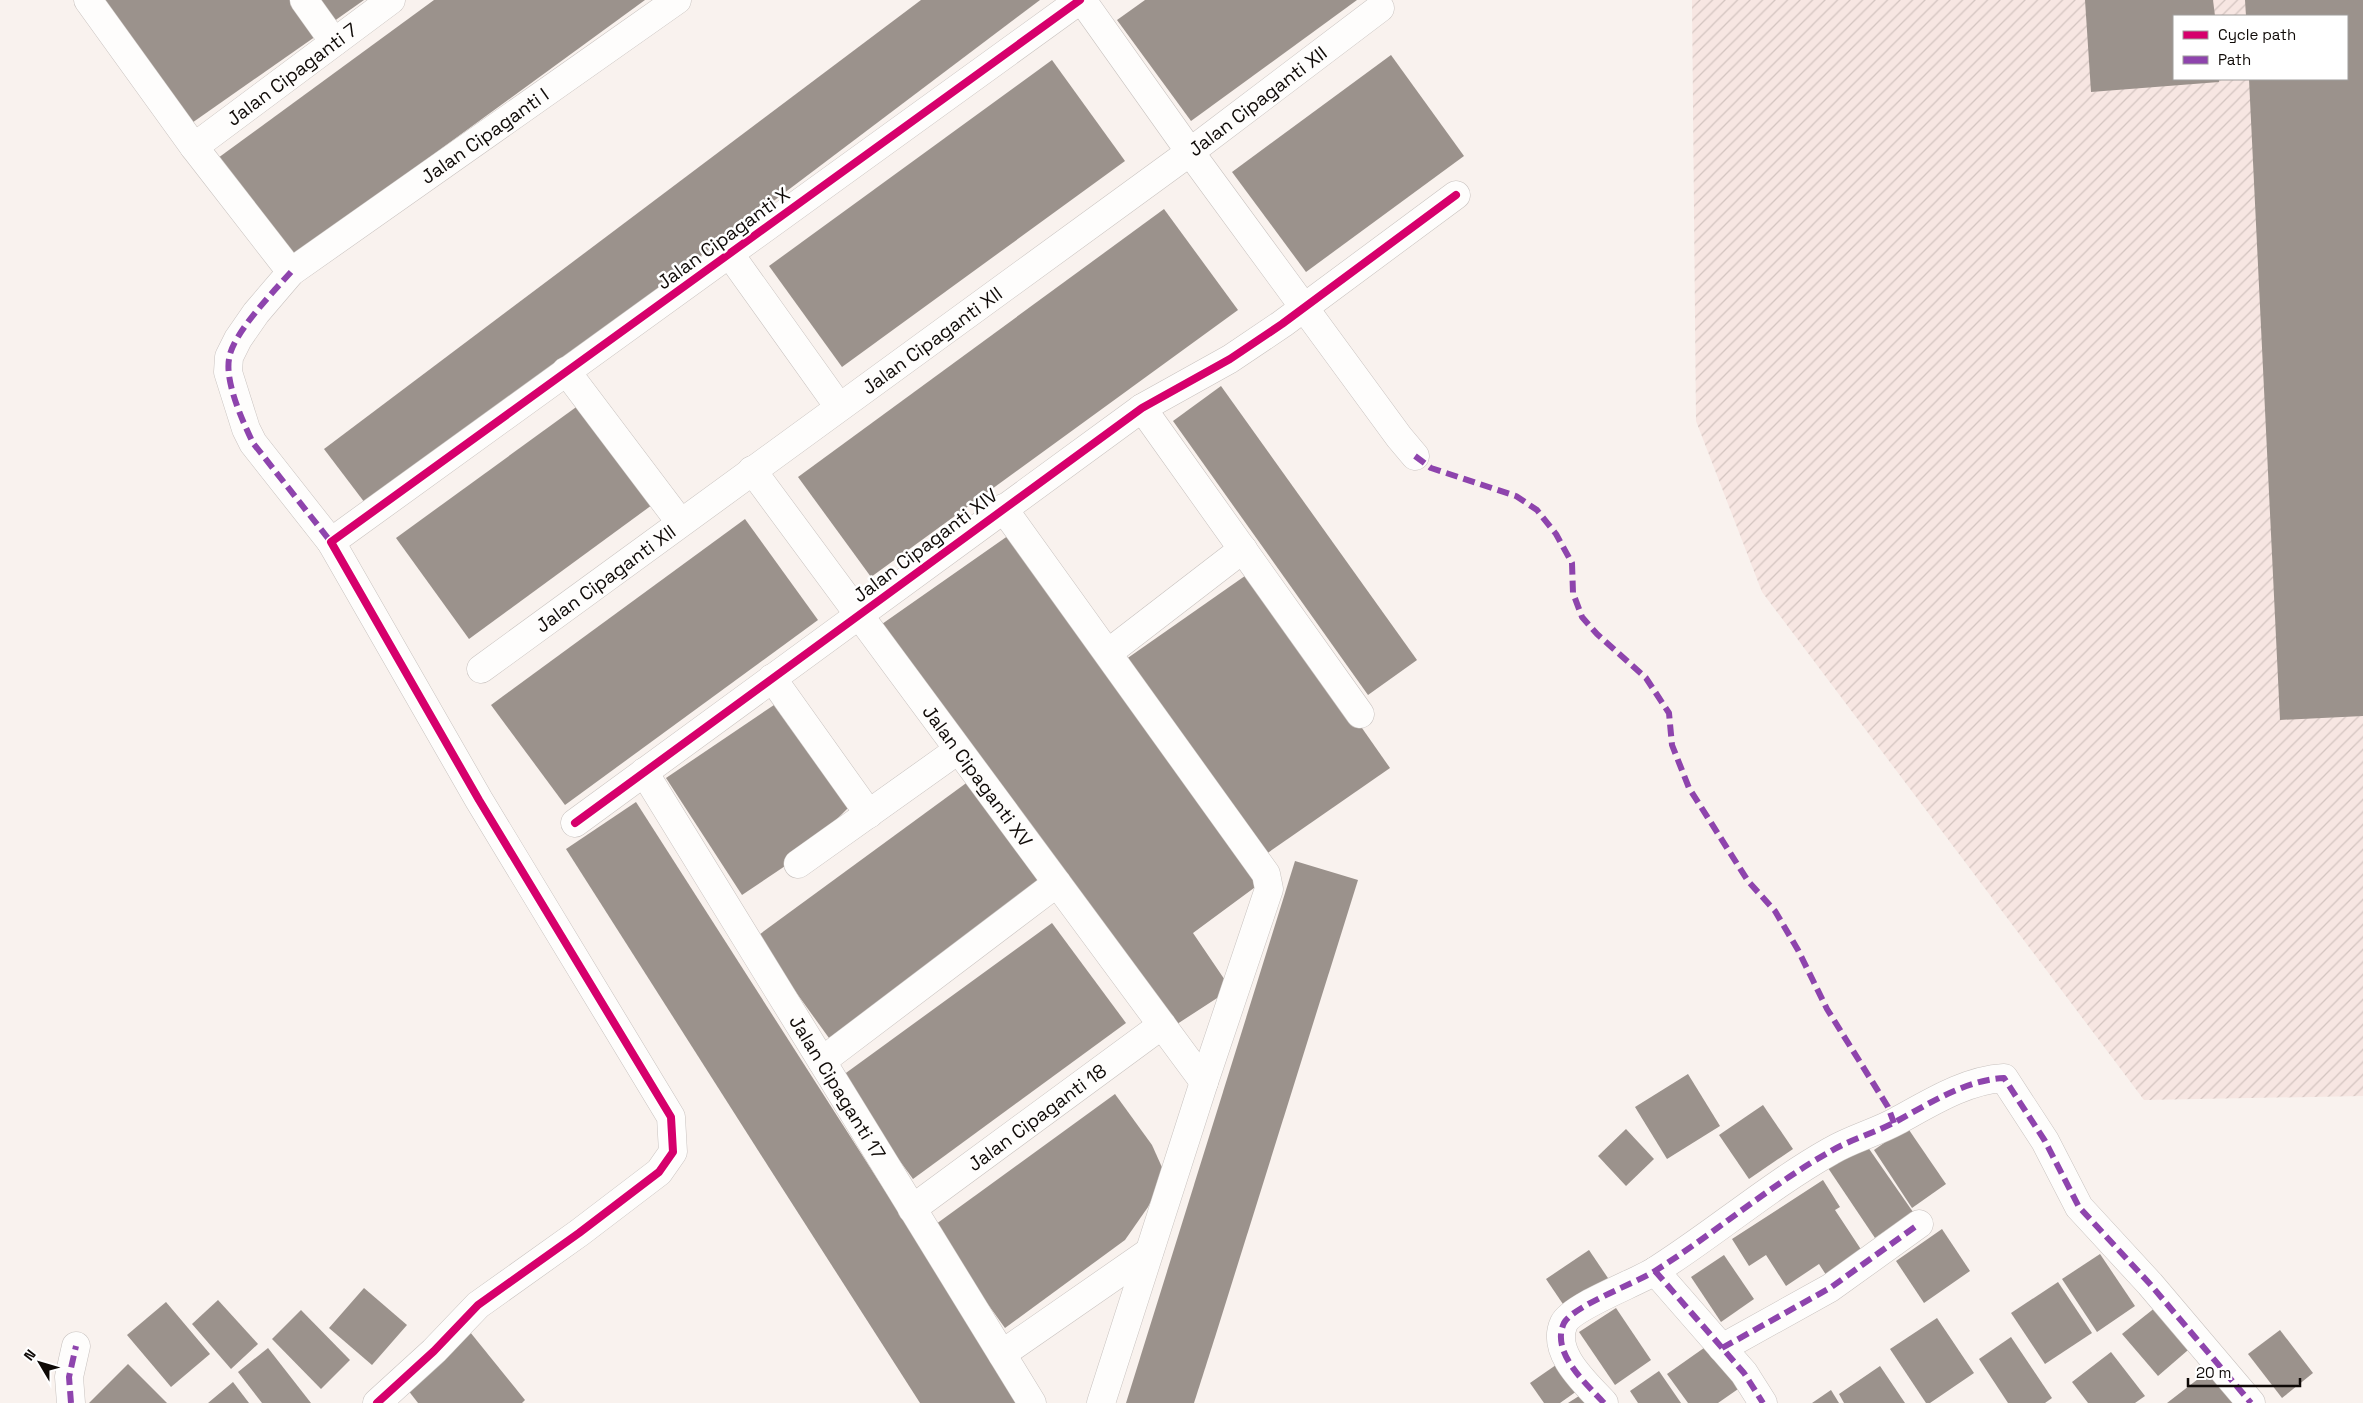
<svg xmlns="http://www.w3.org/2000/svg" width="2363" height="1403" font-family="'Space Grotesk',sans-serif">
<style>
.industrial{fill:url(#industrial-furrows);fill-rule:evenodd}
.building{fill:#9b928c}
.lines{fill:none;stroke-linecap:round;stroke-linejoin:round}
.minor-casing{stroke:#c8c2bf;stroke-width:29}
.minor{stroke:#fefdfc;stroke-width:28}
.quiet{stroke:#8e44ad;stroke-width:6;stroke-dasharray:12 6;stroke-linecap:butt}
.cycleway-casing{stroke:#fff;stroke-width:11}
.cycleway{stroke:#d6006c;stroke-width:8}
.labels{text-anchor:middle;stroke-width:5;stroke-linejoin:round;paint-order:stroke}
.street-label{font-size:19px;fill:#0f0a07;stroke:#fff}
</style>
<defs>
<pattern id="industrial-furrows" width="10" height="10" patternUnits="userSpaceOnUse" patternTransform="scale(1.25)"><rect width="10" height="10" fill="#f7e6e2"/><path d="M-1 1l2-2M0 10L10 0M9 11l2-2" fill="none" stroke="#d3c4c0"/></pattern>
</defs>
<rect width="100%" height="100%" fill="#f9f2ee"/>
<path class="industrial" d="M 1692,0 L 2363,0 L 2363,1096 L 2144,1100 L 1762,592 L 1696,421 ZM 2174,16 L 2347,16 L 2347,79 L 2174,79 Z"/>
<g class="building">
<path d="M 102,0 L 296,0 L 319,34 L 189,125 Z"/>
<path d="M 313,0 L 364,0 L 330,24 Z"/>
<path d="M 434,0 L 645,0 L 290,259 L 218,158 Z"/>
<path d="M 921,0 L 1040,0 L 368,507 L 324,449 Z"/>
<path d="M 1145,0 L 1357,0 L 1191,121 L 1117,20 Z"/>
<path d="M 2085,0 L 2213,0 L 2215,16 L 2174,16 L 2174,79 L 2219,79 L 2219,82 L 2091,92 Z"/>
<path d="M 2245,0 L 2363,0 L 2363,716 L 2280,720 L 2249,79 L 2347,79 L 2347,16 L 2246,16 Z"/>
<path d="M 1391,55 L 1464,156 L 1306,272 L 1232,172 Z"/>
<path d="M 1052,60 L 1125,161 L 842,367 L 769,266 Z"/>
<path d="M 1164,209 L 1238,310 L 871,577 L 798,477 Z"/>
<path d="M 1221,386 L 1417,660 L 1368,695 L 1173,421 Z"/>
<path d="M 579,405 L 652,505 L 469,639 L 396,538 Z"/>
<path d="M 745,519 L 818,620 L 565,805 L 491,705 Z"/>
<path d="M 1012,533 L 1258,885 L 1193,933 L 1231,989 L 1171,1028 L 882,624 Z"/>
<path d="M 1252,571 L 1390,768 L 1259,859 L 1122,662 Z"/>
<path d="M 774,705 L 848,808 L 800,856 L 742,895 L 666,778 Z"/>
<path d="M 969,781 L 1042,882 L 829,1038 L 756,937 Z"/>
<path d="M 636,802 L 1021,1403 L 920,1403 L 768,1166 L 566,849 Z"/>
<path d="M 1295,861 L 1358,880 L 1216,1334 L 1194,1403 L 1126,1403 Z"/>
<path d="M 1052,923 L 1126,1023 L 913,1179 L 839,1078 Z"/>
<path d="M 1688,1074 L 1720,1126 L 1667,1159 L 1635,1107 Z"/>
<path d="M 1115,1094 L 1152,1145 L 1165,1174 L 1148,1207 L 1125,1240 L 1005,1328 L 932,1227 Z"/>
<path d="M 1763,1105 L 1793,1149 L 1749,1179 L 1719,1135 Z"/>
<path d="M 1907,1127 L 1946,1184 L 1912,1208 L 1874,1150 Z"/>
<path d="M 1626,1129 L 1654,1159 L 1626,1186 L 1598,1156 Z"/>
<path d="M 1865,1143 L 1913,1212 L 1875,1238 L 1828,1168 Z"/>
<path d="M 1823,1180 L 1840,1207 L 1835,1210 L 1866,1257 L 1830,1281 L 1819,1264 L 1786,1286 L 1766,1255 L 1749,1266 L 1732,1239 Z"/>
<path d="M 1942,1229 L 1970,1271 L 1924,1303 L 1896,1261 Z"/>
<path d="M 1589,1250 L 1612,1284 L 1569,1313 L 1546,1279 Z"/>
<path d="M 2100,1254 L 2135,1306 L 2097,1332 L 2062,1279 Z"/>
<path d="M 1724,1255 L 1754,1299 L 1721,1322 L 1691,1277 Z"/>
<path d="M 2058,1282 L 2092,1333 L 2045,1364 L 2011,1313 Z"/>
<path d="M 364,1288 L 407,1325 L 372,1365 L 329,1328 Z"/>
<path d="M 218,1300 L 258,1344 L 231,1369 L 192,1324 Z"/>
<path d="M 166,1302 L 210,1354 L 171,1387 L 127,1335 Z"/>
<path d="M 2161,1303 L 2195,1344 L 2158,1376 L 2122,1334 Z"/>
<path d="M 1616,1308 L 1651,1360 L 1615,1385 L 1579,1332 Z"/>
<path d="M 301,1310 L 350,1360 L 321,1389 L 272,1339 Z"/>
<path d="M 1937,1318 L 1974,1373 L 1930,1403 L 1926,1403 L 1890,1349 Z"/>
<path d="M 2280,1330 L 2313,1373 L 2282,1398 L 2248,1354 Z"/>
<path d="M 470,1332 L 525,1400 L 522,1403 L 418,1403 L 404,1385 Z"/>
<path d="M 2011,1337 L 2052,1398 L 2045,1403 L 2008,1403 L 1979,1359 Z"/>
<path d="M 1711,1343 L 1741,1387 L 1718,1403 L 1688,1403 L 1667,1374 Z"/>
<path d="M 268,1348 L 311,1403 L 262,1403 L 238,1372 Z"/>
<path d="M 2111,1352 L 2145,1396 L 2135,1403 L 2088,1403 L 2072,1382 Z"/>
<path d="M 1566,1358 L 1584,1386 L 1560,1403 L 1544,1403 L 1530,1383 Z"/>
<path d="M 128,1364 L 167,1403 L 89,1403 Z"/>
<path d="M 1880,1366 L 1905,1403 L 1844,1403 L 1839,1394 Z"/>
<path d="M 2211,1369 L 2238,1403 L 2167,1403 Z"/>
<path d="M 1659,1371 L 1681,1403 L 1638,1403 L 1630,1391 Z"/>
<path d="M 233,1382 L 249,1403 L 208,1403 Z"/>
<path d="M 1590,1389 L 1599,1403 L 1568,1403 Z"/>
<path d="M 1831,1390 L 1839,1403 L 1812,1403 Z"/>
</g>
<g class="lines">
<defs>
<g id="minor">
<path d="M 88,0 L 194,147 L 291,272"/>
<path d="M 304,0 L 334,42"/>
<path d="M 1082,0 L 1190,152 L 1399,437 L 1415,456"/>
<path id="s1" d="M 194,147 L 391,0"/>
<path d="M 729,253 L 839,407"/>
<path d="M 566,371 L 680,522"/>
<path d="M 1142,408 L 1360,714"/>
<path id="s2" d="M 752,470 L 1204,1082"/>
<path d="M 1003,508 L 1266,874 L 1269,889 L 1204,1082 L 1101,1403"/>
<path id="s3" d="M 331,542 L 253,443 L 246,429 L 228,372 L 229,357 L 238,339 L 256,313 L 291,272 L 677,0"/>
<path d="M 1108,653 L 1243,549"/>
<path id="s4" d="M 481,669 L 1190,152 L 1380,8"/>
<path d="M 772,678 L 869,814"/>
<path id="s5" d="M 644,772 L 1032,1403"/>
<path d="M 575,823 L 1142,408 L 1230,359 L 1282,324 L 1456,195"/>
<path d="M 798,864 L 958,750"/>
<path d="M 822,1061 L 1057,883"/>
<path id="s6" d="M 912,1209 L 1162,1025"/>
<path d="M 1655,1271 L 1744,1373 L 1763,1403"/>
<path d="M 1722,1348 L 1830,1288 L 1919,1224"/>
<path d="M 1002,1354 L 1149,1252"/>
<path d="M 71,1403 L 69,1377 L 76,1346"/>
<path d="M 377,1403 L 434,1351 L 478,1305 L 579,1233 L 659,1172 L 673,1152 L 671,1117 L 479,800 L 331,542 L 1080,0"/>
<path d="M 1604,1403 C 1587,1384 1550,1353 1564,1323 C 1573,1306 1636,1283 1655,1271 C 1715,1233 1769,1186 1831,1151 C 1851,1139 1875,1133 1897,1121 C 1930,1103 1966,1080 2004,1078 L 2045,1141 L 2079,1207 L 2150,1284 L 2251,1403"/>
</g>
</defs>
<use href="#minor" class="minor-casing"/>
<use href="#minor" class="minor"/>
<g class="quiet">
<path d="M 291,272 C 274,291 232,334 229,359 C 225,383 243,422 253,443 L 331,542"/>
<path d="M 1415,456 L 1431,468 L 1516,496 L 1537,510 L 1556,534 L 1572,563 L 1573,593 L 1582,617 L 1597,634 L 1646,678 L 1669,713 L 1672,745 L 1689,788 L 1748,881 L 1775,911 L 1798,950 L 1827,1009 L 1888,1107 L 1894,1123"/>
<path d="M 1655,1271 L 1744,1373 L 1763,1403"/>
<path d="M 1722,1348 L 1830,1288 L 1919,1224"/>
<path d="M 71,1403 L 69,1377 L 76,1346"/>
<path d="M 1604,1403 C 1587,1384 1550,1353 1564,1323 C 1573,1306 1636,1283 1655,1271 C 1715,1233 1769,1186 1831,1151 C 1851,1139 1875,1133 1897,1121 C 1930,1103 1966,1080 2004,1078 L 2045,1141 L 2079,1207 L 2150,1284 L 2251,1403"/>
</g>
<defs>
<g id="cycleway">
<path d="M 575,823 L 1142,408 L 1230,359 L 1282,324 L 1456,195"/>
<path d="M 377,1403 L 434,1351 L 478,1305 L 579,1233 L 659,1172 L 673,1152 L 671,1117 L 479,800 L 331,542 L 1080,0"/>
</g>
</defs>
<use href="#cycleway" class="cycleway-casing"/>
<use href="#cycleway" class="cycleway"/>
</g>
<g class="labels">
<g class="street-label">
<text dy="7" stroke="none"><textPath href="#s1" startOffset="122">Jalan Cipaganti 7</textPath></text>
<text dy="7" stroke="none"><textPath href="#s4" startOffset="962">Jalan Cipaganti XII</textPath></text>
<text dy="7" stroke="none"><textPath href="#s3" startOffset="559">Jalan Cipaganti I</textPath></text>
<text transform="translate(723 238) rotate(-36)" y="7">Jalan Cipaganti X</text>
<text dy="7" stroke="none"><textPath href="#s4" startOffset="558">Jalan Cipaganti XII</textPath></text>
<text transform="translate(925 545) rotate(-37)" y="7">Jalan Cipaganti XIV</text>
<text dy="7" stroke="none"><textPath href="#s4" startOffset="154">Jalan Cipaganti XII</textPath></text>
<text dy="7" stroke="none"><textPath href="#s2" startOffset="380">Jalan Cipaganti XV</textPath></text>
<text dy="7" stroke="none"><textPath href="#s5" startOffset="370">Jalan Cipaganti 17</textPath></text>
<text dy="7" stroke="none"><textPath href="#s6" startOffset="155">Jalan Cipaganti 18</textPath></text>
</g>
</g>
<rect x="2173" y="15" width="175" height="65" fill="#ffffff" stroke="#9f9d9c"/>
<rect x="2183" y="31" width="25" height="8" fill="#d6006c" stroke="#9f9d9c"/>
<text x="2218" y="40" font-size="15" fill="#0f0a07">Cycle path</text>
<rect x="2183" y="56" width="25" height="8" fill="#8e44ad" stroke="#9f9d9c"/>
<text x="2218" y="65" font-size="15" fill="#0f0a07">Path</text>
<g transform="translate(40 1363) rotate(308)" stroke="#ffffff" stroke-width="4" paint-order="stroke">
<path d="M0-4L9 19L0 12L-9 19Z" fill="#0f0a07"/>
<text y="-8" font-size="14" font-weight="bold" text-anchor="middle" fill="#0f0a07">N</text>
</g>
<path d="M2188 1378v8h112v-8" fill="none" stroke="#0f0a07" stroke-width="2.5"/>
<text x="2196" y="1378" font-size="15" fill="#0f0a07" stroke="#ffffff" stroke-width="4" paint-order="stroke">20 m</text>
</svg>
